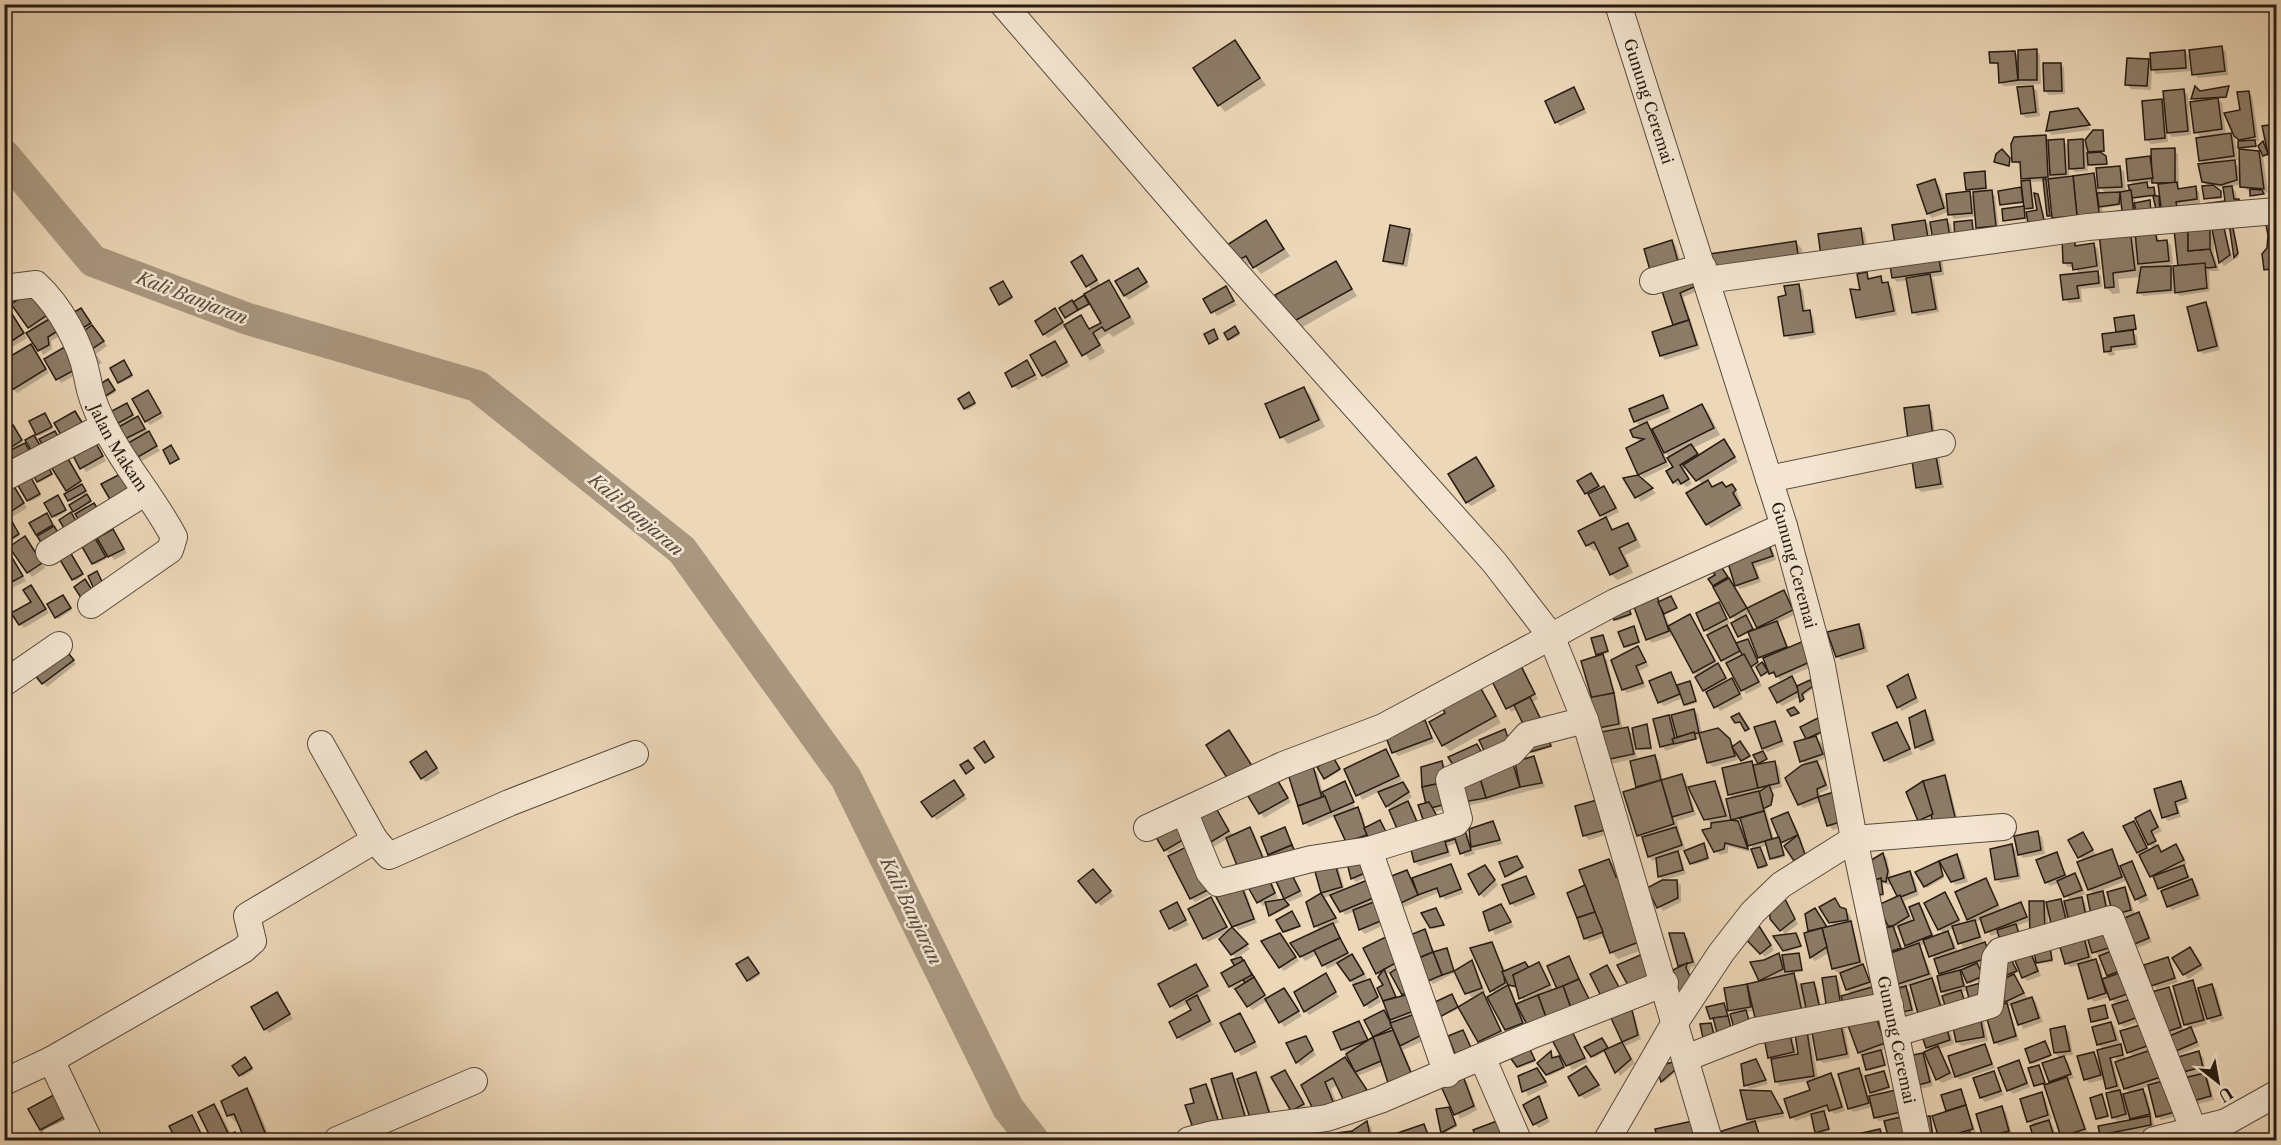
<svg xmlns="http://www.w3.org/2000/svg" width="2281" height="1145" font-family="'Libre Caslon Text',serif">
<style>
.shadow{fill:#0003;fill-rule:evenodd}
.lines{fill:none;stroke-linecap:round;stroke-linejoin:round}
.river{stroke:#a99780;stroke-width:32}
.building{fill:#8d7c68;stroke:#261a12;stroke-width:1.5}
.minor-casing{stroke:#58493c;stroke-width:28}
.minor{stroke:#f3e5d1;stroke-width:26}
.labels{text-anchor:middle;stroke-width:5;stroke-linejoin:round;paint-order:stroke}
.street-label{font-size:16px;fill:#261a12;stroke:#f3e5d1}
.water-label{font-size:18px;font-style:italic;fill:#5a4c3e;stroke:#f3e5d1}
</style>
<rect width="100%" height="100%" fill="#ecd7b8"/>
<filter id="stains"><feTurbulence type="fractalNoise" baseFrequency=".00333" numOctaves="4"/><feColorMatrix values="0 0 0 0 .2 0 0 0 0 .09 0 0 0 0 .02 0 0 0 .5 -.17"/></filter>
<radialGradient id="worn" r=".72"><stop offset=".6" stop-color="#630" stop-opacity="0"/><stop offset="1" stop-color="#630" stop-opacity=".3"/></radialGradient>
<g class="shadow">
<path d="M 1235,42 L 1266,85 L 1225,112 L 1219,105 Z"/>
<path d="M 2222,48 L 2226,52 L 2228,75 L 2198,78 L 2194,74 Z"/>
<path d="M 2036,51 L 2040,55 L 2041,84 L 2004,86 L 2000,82 L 2000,66 L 1991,62 L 2015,52 L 2019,57 Z"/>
<path d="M 2185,51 L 2189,56 L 2190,71 L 2156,74 L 2152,69 L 2151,90 L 2131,89 L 2127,85 L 2148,61 L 2152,64 Z"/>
<path d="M 2060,64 L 2064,68 L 2065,94 L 2049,95 L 2045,91 Z"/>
<path d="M 2032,87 L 2037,91 L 2040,116 L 2026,118 L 2022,113 Z"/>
<path d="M 2228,87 L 2227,98 L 2217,99 L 2222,103 L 2226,135 L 2231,134 L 2235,139 L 2238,160 L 2233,161 L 2241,169 L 2259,152 L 2263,156 L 2268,192 L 2253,197 L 2242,184 L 2231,187 L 2236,192 L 2237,201 L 2243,204 L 2227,202 L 2225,188 L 2212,186 L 2222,199 L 2206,199 L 2209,187 L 2203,181 L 2205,165 L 2200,160 L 2202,138 L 2196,132 L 2197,102 L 2193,99 L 2200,92 Z"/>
<path d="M 1573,89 L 1587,113 L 1560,126 L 1556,122 Z"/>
<path d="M 2184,91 L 2188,95 L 2191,135 L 2172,137 L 2167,132 L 2168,142 L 2151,144 L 2147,140 L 2161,100 L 2166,105 Z"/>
<path d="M 2248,92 L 2252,96 L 2259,141 L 2256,141 L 2256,148 L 2241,149 L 2242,142 L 2235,136 Z"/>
<path d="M 2078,112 L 2091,130 L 2052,135 L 2048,131 L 2051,113 Z"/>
<path d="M 2276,125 L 2276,157 L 2266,156 L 2264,155 L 2269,153 L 2264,127 Z"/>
<path d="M 2102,131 L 2105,152 L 2098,153 L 2107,159 L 2107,165 L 2091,166 L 2087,163 L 2088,171 L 2075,172 L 2069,166 L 2069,178 L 2094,175 L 2099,180 L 2120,168 L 2124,172 L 2126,192 L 2132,192 L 2135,186 L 2130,181 L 2149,157 L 2153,161 L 2174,150 L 2178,154 L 2179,187 L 2180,190 L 2195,188 L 2199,192 L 2201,213 L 2185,209 L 2185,205 L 2180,206 L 2181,216 L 2161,211 L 2154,196 L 2135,199 L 2136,204 L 2149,202 L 2152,214 L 2124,212 L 2123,205 L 2102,208 L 2104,224 L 2057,222 L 2053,218 L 2049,181 L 2031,182 L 2034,209 L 2027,209 L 2025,203 L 2001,205 L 2020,189 L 2024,198 L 2026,182 L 2022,178 L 2022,165 L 2014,162 L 2045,136 L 2050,141 L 2063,140 L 2069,147 L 2082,141 L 2086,145 L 2087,159 L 2089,159 L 2090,148 ZM 2153,182 L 2160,186 L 2162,201 L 2146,183 ZM 2099,186 L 2106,194 L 2100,194 Z"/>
<path d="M 1984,173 L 1988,192 L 1995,196 L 1999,230 L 1982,231 L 1978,227 L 1977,216 L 1954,219 L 1950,214 L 1969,193 L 1975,199 L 1974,191 L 1967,189 Z"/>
<path d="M 1934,181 L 1939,185 L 1948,212 L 1932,218 L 1928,213 Z"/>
<path d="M 2023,208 L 2026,219 L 2005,220 Z"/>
<path d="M 1924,221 L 1929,225 L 1931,242 L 1896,243 Z"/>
<path d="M 1947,221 L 1951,225 L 1955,247 L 1939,250 Z"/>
<path d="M 2267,221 L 2276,221 L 2276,272 L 2270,273 L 2266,269 L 2269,248 Z"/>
<path d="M 1266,222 L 1290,256 L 1261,274 L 1252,263 L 1245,267 L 1239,260 Z"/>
<path d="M 2231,225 L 2239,255 L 2237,259 L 2236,258 Z"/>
<path d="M 2224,227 L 2233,260 L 2224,266 L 2221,262 L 2214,237 L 2214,254 L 2219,271 L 2209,271 L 2210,291 L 2180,296 L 2174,290 L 2174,293 L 2143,296 L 2139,292 L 2141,277 L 2118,279 L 2120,293 L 2113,294 L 2106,287 L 2130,231 L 2137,238 L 2155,232 L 2160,242 L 2166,241 L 2171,245 L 2173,264 L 2168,265 L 2175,272 L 2210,231 L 2215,236 Z"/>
<path d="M 1860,229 L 1865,233 L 1868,254 L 1827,260 Z"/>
<path d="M 1409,230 L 1413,234 L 1407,267 L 1389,264 L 1385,260 Z"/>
<path d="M 2073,238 L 2078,247 L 2094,245 L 2098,249 L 2101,270 L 2096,271 L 2101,276 L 2102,287 L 2081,289 L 2082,302 L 2069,303 L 2065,299 L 2080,274 L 2074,267 L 2068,267 L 2064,263 Z"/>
<path d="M 1672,242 L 1676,246 L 1684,273 L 1646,250 Z"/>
<path d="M 1796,242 L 1802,249 L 1805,267 L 1721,280 Z"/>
<path d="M 1942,257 L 1944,275 L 1931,277 L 1934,280 L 1939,312 L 1917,316 L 1913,312 L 1908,280 L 1897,282 L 1893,278 Z"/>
<path d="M 1086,261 L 1101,286 L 1108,282 L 1115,288 L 1135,324 L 1113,337 L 1109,333 L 1098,340 L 1105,352 L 1090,361 L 1067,326 L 1048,338 L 1044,334 L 1058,314 L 1066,326 L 1081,317 L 1091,330 L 1103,323 L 1092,304 L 1067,317 L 1083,297 L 1090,304 L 1092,291 L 1073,263 Z"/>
<path d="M 1336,263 L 1357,296 L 1299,329 L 1277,296 Z"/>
<path d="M 1138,269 L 1150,287 L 1129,300 L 1125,296 Z"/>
<path d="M 1866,274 L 1871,280 L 1880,278 L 1892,288 L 1897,315 L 1861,321 L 1857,317 Z"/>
<path d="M 1691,276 L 1698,291 L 1683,297 L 1700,349 L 1665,360 L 1661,355 L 1675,326 L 1661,286 Z"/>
<path d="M 1004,284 L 1013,299 L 1002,305 L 1001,304 Z"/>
<path d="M 1799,286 L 1803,290 L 1806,312 L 1813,316 L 1816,335 L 1790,340 L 1786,335 L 1788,297 Z"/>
<path d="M 1226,288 L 1237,305 L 1217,316 L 1205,299 Z"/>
<path d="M 34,291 L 67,332 L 51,341 L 52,349 L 43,355 L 29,327 Z"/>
<path d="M 2206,304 L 2210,308 L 2220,350 L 2203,354 L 2199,350 Z"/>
<path d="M 9,309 L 27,338 L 9,349 L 4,345 Z"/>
<path d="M 83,311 L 107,346 L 96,354 L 102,363 L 94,367 L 89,329 L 87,327 L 78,333 Z"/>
<path d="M 2134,317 L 2137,330 L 2132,331 L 2137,336 L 2138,348 L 2114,351 L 2115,355 L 2110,356 L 2106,352 L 2120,333 L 2117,331 Z"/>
<path d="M 1237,330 L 1240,335 L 1231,340 L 1229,339 Z"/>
<path d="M 1055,343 L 1070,366 L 1047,379 L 1043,375 Z"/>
<path d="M 31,346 L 49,373 L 17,393 L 13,389 Z"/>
<path d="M 46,359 L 83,371 L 61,383 Z"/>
<path d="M 1026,362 L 1038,379 L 1018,390 L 1014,386 Z"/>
<path d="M 125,363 L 133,377 L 121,383 L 119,382 Z"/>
<path d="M 110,383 L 116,392 L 100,401 Z"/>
<path d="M 4,387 L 11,396 L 4,400 Z"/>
<path d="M 1303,388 L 1310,395 L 1325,427 L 1288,444 L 1282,437 Z"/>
<path d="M 971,395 L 976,405 L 967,410 L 965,408 Z"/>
<path d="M 1663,397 L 1671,412 L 1646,422 L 1652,430 L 1702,405 L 1708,412 L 1720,435 L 1693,448 L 1699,456 L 1724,441 L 1738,462 L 1706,481 L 1713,489 L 1736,490 L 1743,509 L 1711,528 L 1707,524 L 1703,485 L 1687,467 L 1683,469 L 1692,484 L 1686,487 L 1683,483 L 1678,486 L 1674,482 L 1675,468 L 1670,458 L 1662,449 L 1669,466 L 1644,478 L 1640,474 L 1640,442 L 1634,436 L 1641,427 L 1635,421 Z"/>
<path d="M 128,406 L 135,420 L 138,418 L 142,422 L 160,451 L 136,464 L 116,424 Z"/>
<path d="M 1928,407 L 1932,411 L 1936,440 L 1909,439 Z"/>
<path d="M 162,414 L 164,417 L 150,425 L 147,422 Z"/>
<path d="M 47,416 L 53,429 L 39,436 L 31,422 Z"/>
<path d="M 14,429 L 23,442 L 14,450 L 11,447 Z"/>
<path d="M 96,442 L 106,461 L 86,472 L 71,449 Z"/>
<path d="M 1912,456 L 1939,457 L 1944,488 L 1922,492 L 1917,488 Z"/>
<path d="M 68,458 L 91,503 L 86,506 L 83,524 L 74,511 L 83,498 L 81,496 L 71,502 L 66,495 L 70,493 L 67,490 Z"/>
<path d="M 1480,463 L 1497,491 L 1471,506 L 1467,502 Z"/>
<path d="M 48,466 L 53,475 L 39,483 L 38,481 Z"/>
<path d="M 1593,476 L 1600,490 L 1604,488 L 1608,492 L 1619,512 L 1605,519 L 1615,531 L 1627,524 L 1634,531 L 1641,547 L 1625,555 L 1633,573 L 1617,580 L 1611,574 L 1599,549 L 1594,551 L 1587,545 L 1605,519 L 1590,494 L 1586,493 Z"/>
<path d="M 1638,476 L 1656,493 L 1641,502 L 1626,479 Z"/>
<path d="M 30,478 L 41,496 L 30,502 L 18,483 Z"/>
<path d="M 12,485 L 27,508 L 12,517 L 4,507 L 4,489 Z"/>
<path d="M 59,499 L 66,512 L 55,518 L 46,503 Z"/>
<path d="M 48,516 L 54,527 L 40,536 L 37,534 Z"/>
<path d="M 11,522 L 20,536 L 5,545 L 7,548 L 4,550 L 4,524 Z"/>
<path d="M 113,531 L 127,553 L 114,560 L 100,538 Z"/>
<path d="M 96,541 L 106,559 L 95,565 L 84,546 Z"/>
<path d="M 29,542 L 45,568 L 32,577 L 11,547 Z"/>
<path d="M 1770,542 L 1776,560 L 1756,567 L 1761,582 L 1740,589 L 1736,585 L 1727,554 Z"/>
<path d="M 71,556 L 83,576 L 75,581 L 61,559 Z"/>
<path d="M 11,558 L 26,581 L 12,588 L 4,577 L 4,562 Z"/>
<path d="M 1717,562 L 1748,609 L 1783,592 L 1787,596 L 1796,614 L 1777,623 L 1789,648 L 1816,665 L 1790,676 L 1798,687 L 1811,683 L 1814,688 L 1803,696 L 1803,702 L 1799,697 L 1782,706 L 1778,702 L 1788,679 L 1787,677 L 1781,680 L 1771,673 L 1765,661 L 1759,657 L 1750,633 L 1739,636 L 1736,622 L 1714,585 ZM 1751,612 L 1759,628 L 1754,631 L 1744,616 Z"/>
<path d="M 31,587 L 49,613 L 24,628 L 20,624 L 33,602 Z"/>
<path d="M 65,598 L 72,610 L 58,619 L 56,617 Z"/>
<path d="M 1656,598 L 1661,602 L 1665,615 L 1677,609 L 1665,615 L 1670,626 L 1689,616 L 1693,620 L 1718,665 L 1729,682 L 1731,680 L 1735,684 L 1743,699 L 1720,711 L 1704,690 L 1674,635 L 1652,643 L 1648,639 Z"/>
<path d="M 1718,604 L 1730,623 L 1725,626 L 1738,644 L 1749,642 L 1760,666 L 1762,664 L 1769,673 L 1763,676 L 1757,665 L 1752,668 L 1762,686 L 1746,694 L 1728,663 L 1722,660 L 1711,635 L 1706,630 Z"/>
<path d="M 1627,605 L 1631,616 L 1617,621 L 1615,619 Z"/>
<path d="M 1859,626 L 1863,630 L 1868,652 L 1841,660 L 1837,656 Z"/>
<path d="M 1635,630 L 1640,643 L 1627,648 L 1625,646 Z"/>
<path d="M 1604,638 L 1609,653 L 1602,655 L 1607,660 L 1623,730 L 1628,729 L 1635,736 L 1646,726 L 1652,750 L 1639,750 L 1634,745 L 1637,758 L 1611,764 L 1607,760 L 1602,731 L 1598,732 L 1593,698 L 1600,657 L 1597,654 Z"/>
<path d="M 1638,648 L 1649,666 L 1639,671 L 1646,687 L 1627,693 L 1623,689 Z"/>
<path d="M 69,655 L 76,664 L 47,687 L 43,683 Z"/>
<path d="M 1522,666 L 1538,699 L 1533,702 L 1546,728 L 1517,709 L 1511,712 L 1491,676 Z"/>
<path d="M 1670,674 L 1678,687 L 1692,684 L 1697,703 L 1686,706 L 1683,698 L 1664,706 L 1660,702 Z"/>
<path d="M 1907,675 L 1919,702 L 1902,711 L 1898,707 Z"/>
<path d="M 1482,688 L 1501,723 L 1450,751 L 1443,745 L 1447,714 L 1440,701 Z"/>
<path d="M 1694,710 L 1698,714 L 1702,734 L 1718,729 L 1735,747 L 1742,745 L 1750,758 L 1743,761 L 1736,751 L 1738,760 L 1713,767 L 1709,763 L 1702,737 L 1666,751 L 1662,746 L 1668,717 L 1675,723 Z"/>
<path d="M 1925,712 L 1929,716 L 1936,744 L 1921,751 L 1917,747 L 1911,719 Z"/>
<path d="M 1424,721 L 1435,742 L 1398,756 L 1394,752 Z"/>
<path d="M 1774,723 L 1785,745 L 1767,752 L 1763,748 Z"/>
<path d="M 1897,724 L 1913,754 L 1889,764 L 1885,760 Z"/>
<path d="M 1802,728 L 1827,731 L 1815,737 L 1823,744 L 1821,736 L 1830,734 L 1835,753 L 1825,755 L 1826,758 L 1816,762 L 1821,766 L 1829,789 L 1820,793 L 1821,798 L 1850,824 L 1833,830 L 1829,826 L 1821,802 L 1803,808 L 1799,804 L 1805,765 L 1796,743 L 1809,739 Z"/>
<path d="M 1548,736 L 1552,747 L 1533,753 L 1531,751 Z"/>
<path d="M 1386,751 L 1402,780 L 1392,785 L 1393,787 L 1403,783 L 1412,797 L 1400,805 L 1408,803 L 1412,807 L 1423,834 L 1390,810 L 1380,791 L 1362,800 L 1346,770 Z"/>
<path d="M 430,757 L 440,773 L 426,782 L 422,778 Z"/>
<path d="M 1655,757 L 1659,761 L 1663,781 L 1682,776 L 1686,780 L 1696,815 L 1677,821 L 1679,831 L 1686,851 L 1703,844 L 1709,860 L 1693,865 L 1685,849 L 1677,852 L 1681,857 L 1686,874 L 1663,880 L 1659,876 L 1657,859 L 1653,861 L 1649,857 L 1644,841 L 1639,835 L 1640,789 L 1637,786 Z"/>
<path d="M 1533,758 L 1537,762 L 1545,787 L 1463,807 L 1459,802 L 1511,763 L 1518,770 Z"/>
<path d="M 1334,761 L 1340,771 L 1326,779 L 1325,778 Z"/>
<path d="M 1767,761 L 1761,765 L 1775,763 L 1779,767 L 1782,787 L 1771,790 L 1773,802 L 1765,807 L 1765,810 L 1773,806 L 1766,810 L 1774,840 L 1781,838 L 1788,813 L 1799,833 L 1782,841 L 1780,839 L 1785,857 L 1773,860 L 1768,845 L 1759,848 L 1767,867 L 1761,869 L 1750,842 L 1747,843 L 1750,852 L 1728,846 L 1728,853 L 1720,855 L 1716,851 L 1712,823 L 1705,819 L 1714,783 L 1718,787 L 1731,822 L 1733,822 L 1728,800 L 1734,799 L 1729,794 L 1751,763 L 1754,766 ZM 1742,822 L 1745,831 L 1737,823 Z"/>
<path d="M 1442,763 L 1446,767 L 1454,807 L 1434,812 L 1425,805 Z"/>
<path d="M 1312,768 L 1317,772 L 1323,793 L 1344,783 L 1355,807 L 1362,813 L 1366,828 L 1388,838 L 1352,845 L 1335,816 L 1309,827 L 1305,823 Z"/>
<path d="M 1944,777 L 1948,781 L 1959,825 L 1934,819 L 1923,824 L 1919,820 Z"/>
<path d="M 1275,778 L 1291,802 L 1264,818 L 1248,793 Z"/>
<path d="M 2181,783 L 2185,787 L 2189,802 L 2178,806 L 2181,817 L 2168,821 L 2164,817 Z"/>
<path d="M 958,786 L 967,799 L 937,820 L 933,816 Z"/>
<path d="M 1596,802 L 1608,834 L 1589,840 L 1585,836 L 1576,807 Z"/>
<path d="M 1216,807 L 1233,836 L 1250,829 L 1254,833 L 1266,862 L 1228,838 L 1212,848 L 1208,844 Z"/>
<path d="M 2150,812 L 2162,831 L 2154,835 L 2157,847 L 2163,853 L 2176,846 L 2180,850 L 2187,864 L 2183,866 L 2196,885 L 2201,899 L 2172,910 L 2168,906 L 2163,891 L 2138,852 L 2134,823 L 2142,835 L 2145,834 ZM 2144,840 L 2145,840 L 2154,849 L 2150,851 Z"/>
<path d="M 1492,823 L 1503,844 L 1474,851 L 1475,854 L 1465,857 L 1458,843 L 1448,846 L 1451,856 L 1419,866 L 1415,862 L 1463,826 L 1470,838 Z"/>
<path d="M 1284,829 L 1288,833 L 1295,849 L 1294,850 Z"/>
<path d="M 1155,832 L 1191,841 L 1169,854 Z"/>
<path d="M 2037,833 L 2042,837 L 2045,854 L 2023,858 L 2016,851 L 2021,879 L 2001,883 L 1996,879 L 2012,846 L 2019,853 Z"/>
<path d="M 2082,834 L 2097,856 L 2111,851 L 2120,867 L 2132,863 L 2149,900 L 2140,904 L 2128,880 L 2100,891 L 2106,897 L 2111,920 L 2144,1020 L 2124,1027 L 2120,1023 L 2117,1005 L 2110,997 L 2094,1002 L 2090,998 L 2080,965 L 2070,967 L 2066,963 L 2085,936 L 2093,961 L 2100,964 L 2104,980 L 2110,978 L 2100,956 L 2094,952 L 2085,926 L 2075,929 L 2048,909 L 2048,938 L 2035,939 L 2043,902 L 2049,908 L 2061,900 L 2067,907 L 2070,901 L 2059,883 L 2050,886 L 2046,882 L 2056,854 L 2068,878 L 2075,875 L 2079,879 L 2085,894 L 2074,899 L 2081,899 L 2085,903 L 2091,926 L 2094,895 L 2089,889 L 2084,862 L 2070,840 Z"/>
<path d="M 1800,836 L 1806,856 L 1796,861 L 1784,843 Z"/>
<path d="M 1194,851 L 1215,892 L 1195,902 L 1191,898 Z"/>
<path d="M 1883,854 L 1887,858 L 1891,879 L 1910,873 L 1914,877 L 1919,895 L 1904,901 L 1913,922 L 1916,921 L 1919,905 L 1923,909 L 1934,937 L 1944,934 L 1939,929 L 1944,894 L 1962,925 L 1972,922 L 1969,919 L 1985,880 L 2002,911 L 2021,904 L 2030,921 L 2016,926 L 2025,947 L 1999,933 L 1991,936 L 1982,919 L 1975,922 L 1983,941 L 1963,948 L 1954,928 L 1947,932 L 1952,937 L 1958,953 L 1985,944 L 1989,948 L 1993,961 L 1978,966 L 1983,978 L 1970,984 L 1963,971 L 1960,972 L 1968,990 L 1961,992 L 1971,1014 L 1983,1017 L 1988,1041 L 1962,1046 L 1957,1042 L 1947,996 L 1942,992 L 1938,977 L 1943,976 L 1926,943 L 1920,946 L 1933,978 L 1930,979 L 1936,984 L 1954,1044 L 1939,1049 L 1954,1078 L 1942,1083 L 1937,1079 L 1931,1051 L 1927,1047 L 1927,1026 L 1911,985 L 1905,987 L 1910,992 L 1917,1027 L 1902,1030 L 1901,989 L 1896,985 L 1891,951 L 1892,928 L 1889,925 L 1899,897 L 1891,881 L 1890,885 L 1882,883 L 1884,896 L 1875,898 L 1871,877 ZM 1900,928 L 1910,948 L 1902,951 L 1895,929 Z"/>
<path d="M 1957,856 L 1961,860 L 1968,882 L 1956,885 L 1952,881 Z"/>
<path d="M 1518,859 L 1524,868 L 1508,877 L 1507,876 Z"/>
<path d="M 1348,860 L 1375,874 L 1356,882 L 1352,878 Z"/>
<path d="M 1609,860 L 1616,867 L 1653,946 L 1618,959 L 1612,952 L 1606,936 L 1589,942 L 1585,938 L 1584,887 Z"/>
<path d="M 1940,862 L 1944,878 L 1927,888 L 1918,873 Z"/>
<path d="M 1451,866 L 1464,893 L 1445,900 L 1440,892 L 1404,907 L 1400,903 L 1407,872 L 1413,880 Z"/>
<path d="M 1485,866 L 1498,885 L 1484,898 L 1480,894 Z"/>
<path d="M 1338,867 L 1345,891 L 1370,881 L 1386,924 L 1365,934 L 1361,930 L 1355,911 L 1345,915 L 1332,895 L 1324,898 L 1339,922 L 1333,925 L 1350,957 L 1356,960 L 1367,978 L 1361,984 L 1370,980 L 1381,1002 L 1369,1009 L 1339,963 L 1327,969 L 1318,954 L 1305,961 L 1301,956 L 1320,931 L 1316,926 L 1308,903 L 1323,894 L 1315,868 Z"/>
<path d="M 1292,872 L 1303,896 L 1289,902 L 1285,898 Z"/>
<path d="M 1097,875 L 1114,896 L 1101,906 L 1097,902 Z"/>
<path d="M 1526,877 L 1537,898 L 1515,907 L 1511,903 Z"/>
<path d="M 1270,878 L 1278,898 L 1270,902 L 1284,900 L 1289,907 L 1271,916 L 1267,904 L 1263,906 L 1259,902 Z"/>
<path d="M 1676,881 L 1681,885 L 1681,902 L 1663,911 L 1649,889 Z"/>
<path d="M 1244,888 L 1257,923 L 1238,930 L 1216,894 Z"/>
<path d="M 2124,889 L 2128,893 L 2135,915 L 2138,914 L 2143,918 L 2152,942 L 2130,951 L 2126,917 L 2118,919 Z"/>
<path d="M 1211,898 L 1230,931 L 1232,929 L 1250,949 L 1236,958 L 1232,954 L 1226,933 L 1208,942 L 1204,938 Z"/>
<path d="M 1784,899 L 1798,924 L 1785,934 L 1781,929 Z"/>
<path d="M 1834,900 L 1850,915 L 1863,967 L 1873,986 L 1870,987 L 1876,992 L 1832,1013 L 1835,978 L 1839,982 L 1842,998 L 1852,994 L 1847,990 L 1841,972 L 1838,973 L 1833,969 L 1830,952 L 1815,961 L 1811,957 L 1805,934 L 1812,933 L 1806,915 L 1827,929 L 1835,926 L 1831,922 Z"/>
<path d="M 1177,904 L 1189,925 L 1174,932 L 1170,928 Z"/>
<path d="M 1501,906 L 1514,927 L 1495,935 L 1485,913 Z"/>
<path d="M 1438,912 L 1445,926 L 1433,929 L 1431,927 Z"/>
<path d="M 1293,914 L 1300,927 L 1286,933 L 1284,931 Z"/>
<path d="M 1424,931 L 1435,953 L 1448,951 L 1454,972 L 1471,962 L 1475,966 L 1485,992 L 1482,993 L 1504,1035 L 1483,1045 L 1460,1008 L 1437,1019 L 1453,998 L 1458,1009 L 1480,995 L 1471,997 L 1456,972 L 1433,984 L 1429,980 Z"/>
<path d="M 1763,932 L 1774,950 L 1765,957 L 1744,935 Z"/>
<path d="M 1684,934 L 1688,939 L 1696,966 L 1691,967 L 1689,973 L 1700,994 L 1679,965 Z"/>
<path d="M 1796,935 L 1802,947 L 1786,952 L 1784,950 Z"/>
<path d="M 1391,936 L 1428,1039 L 1403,1050 L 1417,1084 L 1384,1065 L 1358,1076 L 1372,1097 L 1338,1085 L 1331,1089 L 1340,1111 L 1303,1086 L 1345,1059 L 1354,1069 L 1347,1053 L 1342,1050 L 1358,1023 L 1369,1041 L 1394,1031 L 1395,1025 L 1374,1035 L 1384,1011 L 1391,1018 L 1385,1000 L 1386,986 L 1377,973 ZM 1391,972 L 1403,994 L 1405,996 L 1397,999 L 1386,974 Z"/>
<path d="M 1284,939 L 1299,961 L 1284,971 L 1280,967 Z"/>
<path d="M 1491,943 L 1506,972 L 1529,969 L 1539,964 L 1554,992 L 1559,990 L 1569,958 L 1594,1007 L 1525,1018 L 1527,1027 L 1510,1033 L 1506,1029 L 1495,994 L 1473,949 ZM 1506,985 L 1517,987 L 1524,1002 L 1517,1005 L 1512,991 Z"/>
<path d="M 2050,943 L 2053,962 L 2037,964 L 2035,944 Z"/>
<path d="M 2032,952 L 2041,976 L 2027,981 L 2023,977 Z"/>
<path d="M 2194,953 L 2204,969 L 2188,979 L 2174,958 Z"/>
<path d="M 1779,954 L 1785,960 L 1784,956 L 1799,955 L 1803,972 L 1787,973 L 1776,979 L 1794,975 L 1801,986 L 1813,983 L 1817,988 L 1824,1018 L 1813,1020 L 1806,1014 L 1808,1023 L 1786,1027 L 1792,1033 L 1797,1056 L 1800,1055 L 1796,1028 L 1806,1027 L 1810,1031 L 1818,1079 L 1831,1075 L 1835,1079 L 1845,1111 L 1834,1114 L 1830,1109 L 1823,1112 L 1830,1131 L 1818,1134 L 1812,1115 L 1796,1121 L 1791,1117 L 1786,1100 L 1812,1091 L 1808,1081 L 1780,1086 L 1776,1081 L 1773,1061 L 1769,1057 L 1764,1034 L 1767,1033 L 1759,1025 L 1755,1011 L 1745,1012 L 1750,1029 L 1738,1032 L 1734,1015 L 1729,1010 L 1726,989 L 1762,982 L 1752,963 Z"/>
<path d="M 2167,959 L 2178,982 L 2157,989 L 2153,985 Z"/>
<path d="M 749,960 L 760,975 L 750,982 L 738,965 Z"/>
<path d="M 2012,960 L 2017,972 L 2013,974 L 2028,999 L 2032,998 L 2036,1002 L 2043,1022 L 2023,1029 L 2013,1004 L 2008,1006 L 2019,1040 L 1999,1046 L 1995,1042 L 1986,1010 L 2009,1004 L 2006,1001 L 2004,976 Z"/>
<path d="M 1196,965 L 1211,991 L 1198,998 L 1213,1025 L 1182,1041 L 1178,1037 L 1193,1011 L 1189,1003 L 1175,1010 L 1171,1006 Z"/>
<path d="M 1325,975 L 1339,997 L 1309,1015 L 1305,1011 Z"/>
<path d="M 1253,976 L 1268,999 L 1284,990 L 1302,1016 L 1284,1027 L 1267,1001 L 1252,1010 L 1237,989 L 1234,990 L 1231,987 Z"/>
<path d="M 2192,982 L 2197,990 L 2211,985 L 2216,989 L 2224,1019 L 2212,1023 L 2205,1015 L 2207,1024 L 2190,1029 L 2200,1046 L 2174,1057 L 2164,1040 L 2169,989 L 2173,993 L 2184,1032 L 2190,1029 L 2186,1025 Z"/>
<path d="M 277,994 L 293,1019 L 269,1033 L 265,1029 Z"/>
<path d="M 2104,1006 L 2109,1019 L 2094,1023 L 2093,1021 Z"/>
<path d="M 1631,1012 L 1635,1016 L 1641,1039 L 1625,1046 L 1635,1063 L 1620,1076 L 1606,1051 L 1594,1058 L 1592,1056 L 1603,1041 L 1608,1049 L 1624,1043 L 1613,1019 Z"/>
<path d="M 1240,1014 L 1258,1047 L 1241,1056 L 1222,1024 Z"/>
<path d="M 1878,1016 L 1888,1048 L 1880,1051 L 1886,1066 L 1869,1071 L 1859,1052 Z"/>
<path d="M 2111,1023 L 2115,1027 L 2126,1060 L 2134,1057 L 2128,1052 L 2139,1026 L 2178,1116 L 2161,1120 L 2157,1116 L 2149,1086 L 2141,1089 L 2147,1094 L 2155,1129 L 2106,1138 L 2101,1134 L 2134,1121 L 2130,1118 L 2117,1121 L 2113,1117 L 2112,1093 L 2107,1088 L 2105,1079 L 2090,1083 L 2085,1079 L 2093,1053 L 2101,1061 L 2103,1050 L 2098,1044 ZM 2115,1056 L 2126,1089 L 2131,1094 L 2124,1095 L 2121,1092 L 2112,1057 Z"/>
<path d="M 4,1024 L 8,1033 L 4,1034 Z"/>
<path d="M 1844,1026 L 1850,1058 L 1823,1063 L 1818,1059 L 1812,1028 Z"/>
<path d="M 2065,1028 L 2069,1032 L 2073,1055 L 2062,1056 L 2068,1062 L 2074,1078 L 2068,1080 L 2088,1133 L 2066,1140 L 2062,1136 L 2045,1084 L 2035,1086 L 2040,1068 L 2046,1086 L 2053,1084 L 2050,1081 L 2061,1059 L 2055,1053 Z"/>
<path d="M 1570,1029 L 1588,1062 L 1572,1070 L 1552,1037 Z"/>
<path d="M 1306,1038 L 1316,1055 L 1301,1066 L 1297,1062 Z"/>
<path d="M 2045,1043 L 2051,1057 L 2033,1064 L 2031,1062 Z"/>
<path d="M 1984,1045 L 1995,1068 L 1960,1080 L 1956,1076 Z"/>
<path d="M 1530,1048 L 1535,1062 L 1519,1068 L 1518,1066 Z"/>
<path d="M 1550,1053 L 1553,1059 L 1560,1059 L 1564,1069 L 1549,1076 L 1539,1064 Z"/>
<path d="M 2198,1053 L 2203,1057 L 2206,1071 L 2202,1072 L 2208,1078 L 2214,1100 L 2191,1106 L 2177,1074 Z"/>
<path d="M 1923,1054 L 1927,1058 L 1933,1086 L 1920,1089 L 1909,1057 Z"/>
<path d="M 247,1061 L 253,1070 L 242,1077 L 234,1066 Z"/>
<path d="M 1756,1061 L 1768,1084 L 1750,1089 L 1746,1085 Z"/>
<path d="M 2018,1062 L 2030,1087 L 2013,1094 L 2009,1090 Z"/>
<path d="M 1673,1063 L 1676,1072 L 1663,1083 L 1658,1068 Z"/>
<path d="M 1586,1068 L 1602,1090 L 1585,1099 L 1580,1095 Z"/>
<path d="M 1859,1070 L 1863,1074 L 1869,1097 L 1900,1096 L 1904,1116 L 1899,1117 L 1906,1138 L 1891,1140 L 1885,1120 L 1879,1121 L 1875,1117 L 1873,1107 L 1853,1112 L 1849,1108 Z"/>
<path d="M 1284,1071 L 1307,1108 L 1296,1115 L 1273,1077 Z"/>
<path d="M 1884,1072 L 1890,1089 L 1873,1094 L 1871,1092 Z"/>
<path d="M 1994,1072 L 2004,1095 L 1985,1102 L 1981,1098 Z"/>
<path d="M 1231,1074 L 1236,1079 L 1248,1120 L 1229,1126 Z"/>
<path d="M 1256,1074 L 1260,1078 L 1273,1119 L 1239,1080 Z"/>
<path d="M 1541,1074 L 1549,1086 L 1528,1096 L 1520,1077 Z"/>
<path d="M 1463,1078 L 1467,1082 L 1477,1110 L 1460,1119 L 1443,1086 Z"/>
<path d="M 1206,1086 L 1210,1090 L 1222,1127 L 1196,1103 Z"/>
<path d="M 246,1090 L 253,1097 L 271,1140 L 247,1140 L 238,1121 L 235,1122 L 229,1115 Z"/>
<path d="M 1961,1090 L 1976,1133 L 1971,1134 L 1973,1140 L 1942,1140 L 1940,1138 L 1947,1110 Z"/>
<path d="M 1770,1093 L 1785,1117 L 1755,1123 L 1763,1140 L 1718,1140 L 1752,1124 L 1748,1119 Z"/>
<path d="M 2041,1094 L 2045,1098 L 2052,1119 L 2048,1120 L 2053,1126 L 2057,1140 L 2036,1140 L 2033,1126 L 2028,1121 Z"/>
<path d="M 2103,1097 L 2109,1117 L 2099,1120 L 2092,1099 Z"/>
<path d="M 1539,1098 L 1550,1122 L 1539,1128 L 1535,1124 Z"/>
<path d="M 214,1105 L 220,1112 L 232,1136 L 235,1134 L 241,1140 L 213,1140 L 200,1113 Z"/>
<path d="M 1449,1108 L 1457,1127 L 1443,1134 L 1442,1132 Z"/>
<path d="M 2002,1108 L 2006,1112 L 2012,1135 L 2005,1137 L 2008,1140 L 1987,1140 L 1978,1115 Z"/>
<path d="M 30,1109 L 76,1117 L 46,1133 Z"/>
<path d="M 192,1117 L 205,1140 L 178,1140 L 171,1126 Z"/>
<path d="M 1930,1117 L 1934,1138 L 1925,1140 Z"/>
<path d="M 1692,1122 L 1697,1139 L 1659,1140 L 1657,1130 Z"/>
<path d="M 1367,1123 L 1371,1127 L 1374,1140 L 1340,1140 L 1339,1134 L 1351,1133 Z"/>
<path d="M 1423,1126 L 1433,1140 L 1382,1140 Z"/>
<path d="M 1879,1130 L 1885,1140 L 1837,1140 Z"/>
<path d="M 1274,1135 L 1279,1140 L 1235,1140 Z"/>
</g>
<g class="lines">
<path class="river" d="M 4,155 L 93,261 L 248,319 L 477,386 L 682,550 L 846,778 L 1008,1108 L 1033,1140"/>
</g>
<g class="building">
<path d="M 1235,40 L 1260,78 L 1218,106 L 1193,68 Z"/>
<path d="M 2222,46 L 2225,71 L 2192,75 L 2189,50 Z"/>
<path d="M 2037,49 L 2037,80 L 2018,80 L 2018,50 Z"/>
<path d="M 2185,50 L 2186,68 L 2151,70 L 2150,53 Z"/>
<path d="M 2015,51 L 2018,80 L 1999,83 L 1998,63 L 1990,63 L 1989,52 Z"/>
<path d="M 2127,58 L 2149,59 L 2147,86 L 2125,85 Z"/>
<path d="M 2043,63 L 2061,63 L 2062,91 L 2044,91 Z"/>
<path d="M 2033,86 L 2036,112 L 2021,114 L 2017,87 Z"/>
<path d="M 2195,86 L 2200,91 L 2229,86 L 2226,97 L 2191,99 Z"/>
<path d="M 1574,87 L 1584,109 L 1555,123 L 1545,101 Z"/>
<path d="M 2184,89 L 2188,131 L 2167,133 L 2163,91 Z"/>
<path d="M 2249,91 L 2255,137 L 2239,140 L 2234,136 L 2224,113 L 2240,110 L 2237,92 Z"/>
<path d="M 2218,98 L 2222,129 L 2194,133 L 2190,102 Z"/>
<path d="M 2162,99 L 2165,138 L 2145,140 L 2142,101 Z"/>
<path d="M 2078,108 L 2090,125 L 2046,131 L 2050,112 Z"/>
<path d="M 2276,124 L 2276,152 L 2268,154 L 2262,126 Z"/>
<path d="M 2093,130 L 2103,130 L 2104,151 L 2088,152 L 2085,140 Z"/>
<path d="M 2231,133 L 2234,156 L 2199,161 L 2196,138 Z"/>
<path d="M 2046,135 L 2048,177 L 2021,179 L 2020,162 L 2012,162 L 2011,144 L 2014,137 Z"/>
<path d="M 2064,139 L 2066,174 L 2050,175 L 2048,140 Z"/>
<path d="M 2083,139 L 2084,168 L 2069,169 L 2068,140 Z"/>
<path d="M 2255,140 L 2256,146 L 2238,148 L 2238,141 Z"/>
<path d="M 2263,141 L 2268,154 L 2263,156 L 2258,146 Z"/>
<path d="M 2175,148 L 2175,183 L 2152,183 L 2151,149 Z"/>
<path d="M 2002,149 L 2010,158 L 2009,166 L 1994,162 L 1996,154 Z"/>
<path d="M 2239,149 L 2259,151 L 2264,189 L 2240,187 Z"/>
<path d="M 2100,152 L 2106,156 L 2107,164 L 2088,165 L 2087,153 Z"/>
<path d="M 2150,156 L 2153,178 L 2128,181 L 2126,159 Z"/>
<path d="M 2235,160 L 2237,180 L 2221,185 L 2202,182 L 2198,164 Z"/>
<path d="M 2120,166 L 2122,187 L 2098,188 L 2096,168 Z"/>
<path d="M 1985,171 L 1986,188 L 1966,190 L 1964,173 Z"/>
<path d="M 2094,173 L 2100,220 L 2082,222 L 2082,215 L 2077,216 L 2073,176 Z"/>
<path d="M 2073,176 L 2077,216 L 2052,218 L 2048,179 Z"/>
<path d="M 1935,179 L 1944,208 L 1927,214 L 1917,185 Z"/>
<path d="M 2043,179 L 2046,179 L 2050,216 L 2047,216 Z"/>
<path d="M 2030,180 L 2033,208 L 2024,209 L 2021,181 Z"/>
<path d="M 2147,182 L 2148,188 L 2154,187 L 2155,195 L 2132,198 L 2128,185 Z"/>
<path d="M 2177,182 L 2178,189 L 2196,186 L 2197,199 L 2176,202 L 2178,212 L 2162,215 L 2158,184 Z"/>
<path d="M 2213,185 L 2221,191 L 2221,197 L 2204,199 L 2202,186 Z"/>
<path d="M 2232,186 L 2234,199 L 2239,199 L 2240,206 L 2205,210 L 2204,204 L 2225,201 L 2223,187 Z"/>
<path d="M 2021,187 L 2023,202 L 2000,205 L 1998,191 Z"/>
<path d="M 2250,189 L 2262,190 L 2264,194 L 2250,196 Z"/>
<path d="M 1992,190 L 1996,226 L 1976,228 L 1973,192 Z"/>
<path d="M 2131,190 L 2135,221 L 2115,224 L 2113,212 L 2122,211 L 2120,192 Z"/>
<path d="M 1970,191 L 1972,213 L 1948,215 L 1946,194 Z"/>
<path d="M 2120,192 L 2119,204 L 2099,207 L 2097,193 Z"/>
<path d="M 2034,193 L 2038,194 L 2045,224 L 2029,228 L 2026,212 L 2037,210 Z"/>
<path d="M 2153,196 L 2159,196 L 2160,213 L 2157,214 Z"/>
<path d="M 2150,200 L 2151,213 L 2137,215 L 2134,203 Z"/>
<path d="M 2024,206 L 2025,218 L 2003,221 L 2002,209 Z"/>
<path d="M 1947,219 L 1951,243 L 1934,247 L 1930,222 Z"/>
<path d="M 1266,220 L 1284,249 L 1253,268 L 1246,256 L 1237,261 L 1227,245 Z"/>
<path d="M 1925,220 L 1928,238 L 1895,244 L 1892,225 Z"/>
<path d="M 1972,220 L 1974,239 L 1955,241 L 1954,222 Z"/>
<path d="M 2265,220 L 2276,223 L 2276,268 L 2264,270 L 2262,254 L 2267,248 L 2268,235 Z"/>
<path d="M 2229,223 L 2232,223 L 2238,253 L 2234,258 Z"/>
<path d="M 1390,225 L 1410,229 L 1403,264 L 1383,261 Z"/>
<path d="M 1861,228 L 1864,250 L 1821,256 L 1818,234 Z"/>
<path d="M 2224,228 L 2230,255 L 2219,263 L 2212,229 Z"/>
<path d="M 2130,229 L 2135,270 L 2113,273 L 2114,287 L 2105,288 L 2099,233 Z"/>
<path d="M 2174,229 L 2188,231 L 2188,251 L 2210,249 L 2216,267 L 2208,268 L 2197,264 L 2178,266 Z"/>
<path d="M 2210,229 L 2210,249 L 2188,251 L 2188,231 Z"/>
<path d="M 2155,230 L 2157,241 L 2167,240 L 2169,261 L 2138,264 L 2135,232 Z"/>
<path d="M 2074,236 L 2075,246 L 2094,243 L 2097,266 L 2073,270 L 2072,263 L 2063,263 L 2062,237 Z"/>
<path d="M 1672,240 L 1680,269 L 1652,277 L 1644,249 Z"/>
<path d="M 1796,241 L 1799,261 L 1713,274 L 1710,254 Z"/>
<path d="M 1938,252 L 1941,271 L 1892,278 L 1889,259 Z"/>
<path d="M 1082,255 L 1097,280 L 1086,287 L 1071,262 Z"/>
<path d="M 1336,261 L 1352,289 L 1291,323 L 1275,295 Z"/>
<path d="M 2205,263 L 2207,288 L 2175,293 L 2173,266 Z"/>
<path d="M 2171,266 L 2171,290 L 2137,293 L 2141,267 Z"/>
<path d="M 1138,268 L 1147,282 L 1124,296 L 1115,281 Z"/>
<path d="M 2098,271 L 2099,283 L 2077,286 L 2079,298 L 2063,300 L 2060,275 Z"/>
<path d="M 1867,272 L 1868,279 L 1881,276 L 1882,283 L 1888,282 L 1894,311 L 1856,318 L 1850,289 L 1860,290 L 1857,274 Z"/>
<path d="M 1692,274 L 1694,287 L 1680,293 L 1689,320 L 1673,325 L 1660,285 Z"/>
<path d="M 1930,274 L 1936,309 L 1912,313 L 1906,278 Z"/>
<path d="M 1109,280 L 1130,317 L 1105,331 L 1102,327 L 1093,333 L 1100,345 L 1082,356 L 1064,325 L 1081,315 L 1089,329 L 1101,323 L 1084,294 Z"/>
<path d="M 1003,281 L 1012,297 L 999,305 L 990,288 Z"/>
<path d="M 1799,284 L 1803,311 L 1810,310 L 1813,332 L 1784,336 L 1778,297 L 1786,295 L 1784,286 Z"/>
<path d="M 1226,286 L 1234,301 L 1211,313 L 1203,299 Z"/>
<path d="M 34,289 L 50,313 L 28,328 L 11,304 Z"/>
<path d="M 1084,295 L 1089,304 L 1078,310 L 1073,302 Z"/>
<path d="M 1072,300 L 1078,310 L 1065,318 L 1059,308 Z"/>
<path d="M 2206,302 L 2217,346 L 2198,351 L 2187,307 Z"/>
<path d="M 5,303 L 24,333 L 4,346 L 4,303 Z"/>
<path d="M 81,308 L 91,323 L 75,333 L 66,317 Z"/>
<path d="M 1055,308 L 1063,322 L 1043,335 L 1035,321 Z"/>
<path d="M 56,315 L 64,327 L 48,337 L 49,345 L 38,351 L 26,333 Z"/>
<path d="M 2134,315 L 2136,329 L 2116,332 L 2114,318 Z"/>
<path d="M 1689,320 L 1697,345 L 1660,356 L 1652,332 Z"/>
<path d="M 92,325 L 104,341 L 89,351 L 78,335 Z"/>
<path d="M 1235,326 L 1239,333 L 1228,340 L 1224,333 Z"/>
<path d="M 1214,329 L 1218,339 L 1209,344 L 1204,334 Z"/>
<path d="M 2133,330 L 2135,344 L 2111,347 L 2111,351 L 2104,352 L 2102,334 Z"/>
<path d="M 1055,341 L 1067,362 L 1042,376 L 1030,355 Z"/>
<path d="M 31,344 L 46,369 L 12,390 L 4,378 L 4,360 Z"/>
<path d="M 68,345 L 80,367 L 56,380 L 44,359 Z"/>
<path d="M 124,360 L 132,375 L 118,383 L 110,368 Z"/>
<path d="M 1027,360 L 1035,375 L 1012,387 L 1005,373 Z"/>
<path d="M 108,379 L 115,390 L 98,401 L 91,390 Z"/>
<path d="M 1304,387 L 1319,420 L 1280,438 L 1265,404 Z"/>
<path d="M 148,390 L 161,413 L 145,422 L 132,399 Z"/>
<path d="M 969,392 L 975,403 L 964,409 L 958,399 Z"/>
<path d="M 1663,395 L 1668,408 L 1634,422 L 1629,409 Z"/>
<path d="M 127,403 L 133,415 L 115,425 L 108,413 Z"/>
<path d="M 1702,404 L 1714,428 L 1664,453 L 1652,429 Z"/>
<path d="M 1929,405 L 1933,437 L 1908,440 L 1904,408 Z"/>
<path d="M 75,411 L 86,429 L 65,442 L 54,423 Z"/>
<path d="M 45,413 L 52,427 L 36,435 L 29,421 Z"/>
<path d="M 138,416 L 145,429 L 121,441 L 115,429 Z"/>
<path d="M 1647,422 L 1666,462 L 1638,475 L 1626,448 L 1644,439 L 1633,437 L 1630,430 Z"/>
<path d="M 13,425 L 22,440 L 10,448 L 4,439 L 4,431 Z"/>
<path d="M 55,431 L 61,442 L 46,451 L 39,439 Z"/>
<path d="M 149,431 L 157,446 L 131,461 L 123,446 Z"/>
<path d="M 34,435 L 45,454 L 36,459 L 25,440 Z"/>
<path d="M 92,436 L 103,456 L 80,469 L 69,448 Z"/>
<path d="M 1724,439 L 1735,457 L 1696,481 L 1683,465 Z"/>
<path d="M 25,443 L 34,459 L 18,467 L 9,451 Z"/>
<path d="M 1691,444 L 1698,454 L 1680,465 L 1689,479 L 1681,484 L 1678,479 L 1673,483 L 1666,471 L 1673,467 L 1667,458 Z"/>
<path d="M 171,445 L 179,459 L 170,464 L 163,450 Z"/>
<path d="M 1935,451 L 1941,484 L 1916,488 L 1911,454 Z"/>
<path d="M 64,452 L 81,481 L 66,491 L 48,462 Z"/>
<path d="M 1476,457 L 1494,486 L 1466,503 L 1448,474 Z"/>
<path d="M 46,463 L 52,474 L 37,482 L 31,471 Z"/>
<path d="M 124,472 L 134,490 L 112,503 L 101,484 Z"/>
<path d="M 1591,473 L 1599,486 L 1585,494 L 1577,481 Z"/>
<path d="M 29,474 L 40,494 L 27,501 L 16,482 Z"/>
<path d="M 1638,475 L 1653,488 L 1635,498 L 1623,478 Z"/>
<path d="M 1708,480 L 1712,487 L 1722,482 L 1726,487 L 1732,484 L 1736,490 L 1733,493 L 1740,505 L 1706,525 L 1686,493 Z"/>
<path d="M 12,483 L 24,503 L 7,514 L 4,487 Z"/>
<path d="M 82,484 L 86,491 L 68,501 L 64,494 Z"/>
<path d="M 1604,486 L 1616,508 L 1600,516 L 1588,494 Z"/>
<path d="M 87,494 L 91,501 L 73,512 L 69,505 Z"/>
<path d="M 58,495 L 66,510 L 52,517 L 44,503 Z"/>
<path d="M 94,503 L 101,514 L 82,525 L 75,514 Z"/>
<path d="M 71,512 L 76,521 L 64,528 L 59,520 Z"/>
<path d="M 47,513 L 53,525 L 36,535 L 29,523 Z"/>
<path d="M 1606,517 L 1612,530 L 1628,523 L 1636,540 L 1619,548 L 1628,566 L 1610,575 L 1594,542 L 1586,546 L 1578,531 Z"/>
<path d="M 10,518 L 19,534 L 5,543 L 4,522 Z"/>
<path d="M 54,526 L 64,542 L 47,552 L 37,536 Z"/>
<path d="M 113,529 L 124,549 L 108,557 L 97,538 Z"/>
<path d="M 25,536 L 42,563 L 27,573 L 9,547 Z"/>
<path d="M 1766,537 L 1773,556 L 1752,563 L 1758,578 L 1735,586 L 1725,553 Z"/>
<path d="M 95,538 L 106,557 L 92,564 L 81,545 Z"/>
<path d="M 70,552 L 83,574 L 72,580 L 59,558 Z"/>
<path d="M 11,556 L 23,576 L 6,585 L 4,561 Z"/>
<path d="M 1716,559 L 1728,577 L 1713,586 L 1708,579 L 1715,575 L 1708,564 Z"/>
<path d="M 97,571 L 105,588 L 96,593 L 88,576 Z"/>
<path d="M 1729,578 L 1747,608 L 1730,618 L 1713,587 Z"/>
<path d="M 85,579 L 96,596 L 85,604 L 74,587 Z"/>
<path d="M 31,585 L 46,609 L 19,625 L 11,613 L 31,602 L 23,590 Z"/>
<path d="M 1784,590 L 1793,610 L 1757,628 L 1747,608 Z"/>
<path d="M 63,595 L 71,608 L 55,618 L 47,604 Z"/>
<path d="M 1657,596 L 1669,631 L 1646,640 L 1633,604 Z"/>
<path d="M 1671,596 L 1677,608 L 1664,614 L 1658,602 Z"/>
<path d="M 1626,601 L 1631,614 L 1614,620 L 1609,607 Z"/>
<path d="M 1719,602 L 1727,619 L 1704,631 L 1696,613 Z"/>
<path d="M 1690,614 L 1715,661 L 1693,673 L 1668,626 Z"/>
<path d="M 1746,615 L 1753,629 L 1738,637 L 1731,623 Z"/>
<path d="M 1777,621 L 1787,647 L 1758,658 L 1748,632 Z"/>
<path d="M 1859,624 L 1864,648 L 1836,657 L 1827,632 Z"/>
<path d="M 1727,625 L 1740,651 L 1721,661 L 1707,635 Z"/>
<path d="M 1634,626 L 1639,642 L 1624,647 L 1618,632 Z"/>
<path d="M 1603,635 L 1608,651 L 1596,655 L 1591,638 Z"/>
<path d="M 1748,639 L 1758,662 L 1749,668 L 1736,643 Z"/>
<path d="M 1804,641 L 1812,661 L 1776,677 L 1774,672 L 1769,674 L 1763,658 Z"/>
<path d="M 1638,646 L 1646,662 L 1636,666 L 1643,683 L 1622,690 L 1611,660 Z"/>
<path d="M 65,649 L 74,660 L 42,684 L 34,674 Z"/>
<path d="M 1603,654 L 1614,693 L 1592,699 L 1581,661 Z"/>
<path d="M 1744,654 L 1759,682 L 1741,691 L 1726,663 Z"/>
<path d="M 1518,660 L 1535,694 L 1506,709 L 1489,675 Z"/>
<path d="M 1762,662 L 1768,671 L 1761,676 L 1756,667 Z"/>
<path d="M 1718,663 L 1726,678 L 1703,691 L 1695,677 Z"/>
<path d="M 1671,672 L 1680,694 L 1658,703 L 1649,681 Z"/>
<path d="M 1908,674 L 1916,698 L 1897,708 L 1887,686 Z"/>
<path d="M 1792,676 L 1799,691 L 1777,703 L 1769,688 Z"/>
<path d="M 1732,678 L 1740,694 L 1714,708 L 1706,692 Z"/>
<path d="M 1476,680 L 1496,716 L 1442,746 L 1429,722 L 1445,713 L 1438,700 Z"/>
<path d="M 1810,680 L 1813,686 L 1802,694 L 1804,699 L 1800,702 L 1797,686 Z"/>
<path d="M 1690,681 L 1696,701 L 1684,705 L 1677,685 Z"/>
<path d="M 1614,693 L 1619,724 L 1593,729 L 1587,698 Z"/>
<path d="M 1530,697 L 1543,724 L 1527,732 L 1514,705 Z"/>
<path d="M 1794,707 L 1799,713 L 1791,716 L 1787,710 Z"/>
<path d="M 1694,709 L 1699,733 L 1677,737 L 1671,715 Z"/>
<path d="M 1925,710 L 1933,740 L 1915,748 L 1909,718 Z"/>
<path d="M 1739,713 L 1749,729 L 1745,731 L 1740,722 L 1735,723 L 1731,717 Z"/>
<path d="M 1669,715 L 1676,743 L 1660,747 L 1653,719 Z"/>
<path d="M 1824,715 L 1826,730 L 1806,739 L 1800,727 Z"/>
<path d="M 1425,720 L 1432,738 L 1392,753 L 1385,735 Z"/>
<path d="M 1775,721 L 1782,741 L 1762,749 L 1754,727 Z"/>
<path d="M 1897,722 L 1910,749 L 1884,761 L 1872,733 Z"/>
<path d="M 1647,724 L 1651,748 L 1636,749 L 1632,728 Z"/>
<path d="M 1628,727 L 1634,754 L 1605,760 L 1601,732 Z"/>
<path d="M 1718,728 L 1730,739 L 1735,756 L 1707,763 L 1699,733 Z"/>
<path d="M 1505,729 L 1510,744 L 1488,759 L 1479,740 Z"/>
<path d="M 1229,730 L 1254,769 L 1231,784 L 1206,745 Z"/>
<path d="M 1694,732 L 1696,739 L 1674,744 L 1672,739 Z"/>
<path d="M 1547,733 L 1551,746 L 1530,752 L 1525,740 Z"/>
<path d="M 1816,736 L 1823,754 L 1800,762 L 1794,742 Z"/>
<path d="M 984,741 L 994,757 L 985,763 L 974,748 Z"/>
<path d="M 1740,741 L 1750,756 L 1741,761 L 1732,747 Z"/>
<path d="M 1477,744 L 1484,757 L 1458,773 L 1448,757 Z"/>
<path d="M 1386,749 L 1399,776 L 1356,796 L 1344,769 Z"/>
<path d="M 426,751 L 437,768 L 421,779 L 410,762 Z"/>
<path d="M 1763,751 L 1767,759 L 1758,764 L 1753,755 Z"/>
<path d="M 1655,755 L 1661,780 L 1636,787 L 1630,761 Z"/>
<path d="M 1534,756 L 1542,783 L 1520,787 L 1515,762 Z"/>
<path d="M 1333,757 L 1340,769 L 1324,779 L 1317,767 Z"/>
<path d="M 968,760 L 974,768 L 966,774 L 960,765 Z"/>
<path d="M 1442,761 L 1446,782 L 1422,787 L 1421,767 Z"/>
<path d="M 1512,761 L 1520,787 L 1486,798 L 1478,772 Z"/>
<path d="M 1752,761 L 1758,788 L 1728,795 L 1722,768 Z"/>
<path d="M 1775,761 L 1779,783 L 1758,788 L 1753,765 Z"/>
<path d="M 1817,761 L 1826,785 L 1817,789 L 1818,797 L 1798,805 L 1785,778 L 1802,765 Z"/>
<path d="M 1313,766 L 1322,798 L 1298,806 L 1288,774 Z"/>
<path d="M 1478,772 L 1486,798 L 1458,803 L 1451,780 Z"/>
<path d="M 1682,774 L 1693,811 L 1672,817 L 1661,780 Z"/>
<path d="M 1945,775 L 1956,821 L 1934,827 L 1923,781 Z"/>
<path d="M 1275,776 L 1288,798 L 1259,814 L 1246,793 Z"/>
<path d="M 954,780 L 964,795 L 932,817 L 921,802 Z"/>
<path d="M 1661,780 L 1674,824 L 1637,836 L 1623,792 Z"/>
<path d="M 1345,781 L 1354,802 L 1331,812 L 1322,792 Z"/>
<path d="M 1715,781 L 1726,816 L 1704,820 L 1688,787 Z"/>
<path d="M 1923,781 L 1933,814 L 1918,821 L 1906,792 Z"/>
<path d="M 2181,781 L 2186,798 L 2175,802 L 2178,813 L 2162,818 L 2154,789 Z"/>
<path d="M 1403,782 L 1409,792 L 1386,807 L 1378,792 Z"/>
<path d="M 1446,782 L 1450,803 L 1427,809 L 1422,787 Z"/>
<path d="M 1769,785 L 1773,795 L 1771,805 L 1763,809 L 1759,792 Z"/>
<path d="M 1759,791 L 1764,811 L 1731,820 L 1726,799 Z"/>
<path d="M 1837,791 L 1847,820 L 1827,826 L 1818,797 Z"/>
<path d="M 1325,796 L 1331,812 L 1303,824 L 1298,806 Z"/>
<path d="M 1597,800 L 1605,830 L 1583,836 L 1575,806 Z"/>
<path d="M 1212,801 L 1229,831 L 1206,845 L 1189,814 Z"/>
<path d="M 1408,801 L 1420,829 L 1401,838 L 1389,810 Z"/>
<path d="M 1429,802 L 1437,816 L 1425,825 L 1418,805 Z"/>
<path d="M 1358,807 L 1367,835 L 1346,842 L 1334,816 Z"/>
<path d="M 2150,810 L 2158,827 L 2151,831 L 2156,841 L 2148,845 L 2135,818 Z"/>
<path d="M 1764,811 L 1772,839 L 1748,846 L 1740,818 Z"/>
<path d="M 1788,812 L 1798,835 L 1781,843 L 1771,819 Z"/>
<path d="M 1177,817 L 1188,837 L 1164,851 L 1153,832 Z"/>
<path d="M 1380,820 L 1388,836 L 1371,844 L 1364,828 Z"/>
<path d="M 1731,820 L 1738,821 L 1748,849 L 1725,843 L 1724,849 L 1714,852 L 1702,830 L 1711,828 L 1711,823 Z"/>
<path d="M 1493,821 L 1500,840 L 1471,847 L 1469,829 Z"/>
<path d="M 2134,821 L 2147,848 L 2137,853 L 2123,826 Z"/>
<path d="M 1463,824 L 1471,850 L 1460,854 L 1455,839 L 1445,842 L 1442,831 Z"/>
<path d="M 1250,827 L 1263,858 L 1238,868 L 1226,838 Z"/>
<path d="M 1285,827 L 1292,845 L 1268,855 L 1261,837 Z"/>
<path d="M 1676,827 L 1682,845 L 1648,857 L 1642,837 Z"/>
<path d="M 1442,831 L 1448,852 L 1414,862 L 1409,841 Z"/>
<path d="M 2038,831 L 2041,850 L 2018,855 L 2014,836 Z"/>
<path d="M 2083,832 L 2093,850 L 2078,858 L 2068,840 Z"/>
<path d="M 1798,835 L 1805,854 L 1794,861 L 1784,846 Z"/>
<path d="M 1779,837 L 1784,855 L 1770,859 L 1765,841 Z"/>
<path d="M 1704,843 L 1708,858 L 1690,864 L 1684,851 Z"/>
<path d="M 2012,844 L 2018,876 L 1995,880 L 1990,849 Z"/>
<path d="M 2176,844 L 2184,860 L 2150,877 L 2139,855 L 2158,845 L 2161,852 Z"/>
<path d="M 1190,845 L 1212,888 L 1190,899 L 1168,856 Z"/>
<path d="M 1292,845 L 1296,855 L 1272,864 L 1268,855 Z"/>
<path d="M 1760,847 L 1767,865 L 1758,868 L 1751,849 Z"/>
<path d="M 2112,849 L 2122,877 L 2088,890 L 2077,862 Z"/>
<path d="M 1678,851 L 1683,870 L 1658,877 L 1656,858 Z"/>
<path d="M 1365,852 L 1372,870 L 1351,879 L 1346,859 Z"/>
<path d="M 2057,852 L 2065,875 L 2045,883 L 2036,860 Z"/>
<path d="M 1883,853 L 1888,871 L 1886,882 L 1870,878 L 1868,862 Z"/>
<path d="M 1957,854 L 1964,878 L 1951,882 L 1939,861 Z"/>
<path d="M 1517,856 L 1523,867 L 1505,877 L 1499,862 Z"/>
<path d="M 1609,859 L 1616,877 L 1623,874 L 1647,939 L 1610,953 L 1579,870 Z"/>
<path d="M 1334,861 L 1342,887 L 1321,893 L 1314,868 Z"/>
<path d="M 1939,861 L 1943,876 L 1924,887 L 1915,872 Z"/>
<path d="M 2132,861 L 2146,895 L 2135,900 L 2120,866 Z"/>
<path d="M 1451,864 L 1461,889 L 1440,897 L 1437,888 L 1418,895 L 1412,878 Z"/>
<path d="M 1485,865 L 1495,880 L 1479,895 L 1468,874 Z"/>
<path d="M 2184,865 L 2188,877 L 2158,889 L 2153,876 Z"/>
<path d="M 1288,867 L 1300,891 L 1284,899 L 1273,874 Z"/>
<path d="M 1093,869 L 1111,891 L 1096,903 L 1078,881 Z"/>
<path d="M 1407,870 L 1418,895 L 1399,904 L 1389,877 Z"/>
<path d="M 1910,871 L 1916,891 L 1898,898 L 1888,878 Z"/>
<path d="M 1266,872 L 1275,893 L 1257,903 L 1244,880 Z"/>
<path d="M 2075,873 L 2082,890 L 2064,897 L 2057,881 Z"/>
<path d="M 1526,876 L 1534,894 L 1510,904 L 1502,885 Z"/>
<path d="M 1881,878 L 1883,894 L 1872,897 L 1866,883 Z"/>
<path d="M 1986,878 L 1998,905 L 1967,920 L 1955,892 Z"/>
<path d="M 1370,879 L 1378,896 L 1340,912 L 1330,895 Z"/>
<path d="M 2192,879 L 2198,895 L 2167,907 L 2161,891 Z"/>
<path d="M 1662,880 L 1677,880 L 1678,898 L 1657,908 L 1647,888 Z"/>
<path d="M 1240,882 L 1254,919 L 1232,927 L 1214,893 Z"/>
<path d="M 1585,885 L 1595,912 L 1577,918 L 1567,893 Z"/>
<path d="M 2125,887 L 2131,910 L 2113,915 L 2107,892 Z"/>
<path d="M 2103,891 L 2108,917 L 2092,920 L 2087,895 Z"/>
<path d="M 1945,892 L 1959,920 L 1938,930 L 1924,903 Z"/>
<path d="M 1321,893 L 1336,918 L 1314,927 L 1306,902 Z"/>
<path d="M 1900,895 L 1909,916 L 1893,926 L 1888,926 L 1878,905 Z"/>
<path d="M 1211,897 L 1227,927 L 1203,939 L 1188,909 Z"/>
<path d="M 1784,897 L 1795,919 L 1780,931 L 1770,919 L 1770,912 Z"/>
<path d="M 2082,897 L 2087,921 L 2070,925 L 2064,901 Z"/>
<path d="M 1835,898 L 1840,907 L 1846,909 L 1848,920 L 1829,923 L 1819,907 Z"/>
<path d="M 1284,899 L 1289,905 L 1269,916 L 1265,902 Z"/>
<path d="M 2061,899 L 2068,928 L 2053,932 L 2046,902 Z"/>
<path d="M 1379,900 L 1383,920 L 1359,930 L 1353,910 Z"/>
<path d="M 2029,901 L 2044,901 L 2045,935 L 2030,935 Z"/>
<path d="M 1177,902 L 1186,920 L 1169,929 L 1160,911 Z"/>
<path d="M 2021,902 L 2027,917 L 1985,933 L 1980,918 Z"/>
<path d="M 1919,903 L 1932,935 L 1905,946 L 1898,926 L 1914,920 L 1909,907 Z"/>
<path d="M 1501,904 L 1511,922 L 1489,931 L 1483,912 Z"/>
<path d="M 1436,908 L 1444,925 L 1430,928 L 1421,913 Z"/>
<path d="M 1815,908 L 1827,927 L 1808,931 L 1805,914 Z"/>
<path d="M 1292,911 L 1300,926 L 1283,932 L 1276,920 Z"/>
<path d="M 1595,912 L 1603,932 L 1584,939 L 1577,918 Z"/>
<path d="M 2139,912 L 2149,938 L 2125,948 L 2115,922 Z"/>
<path d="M 1975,920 L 1980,937 L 1958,944 L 1952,926 Z"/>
<path d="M 1851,921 L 1860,962 L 1832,969 L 1822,928 Z"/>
<path d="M 2104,921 L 2112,947 L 2092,953 L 2084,927 Z"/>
<path d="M 1333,923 L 1340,938 L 1300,957 L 1290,943 Z"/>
<path d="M 2016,924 L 2022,943 L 2002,948 L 1997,930 Z"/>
<path d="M 1759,926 L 1771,945 L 1760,954 L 1741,934 Z"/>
<path d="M 1893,926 L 1901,948 L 1889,952 L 1882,929 Z"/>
<path d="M 1232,927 L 1248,944 L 1231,955 L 1219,939 Z"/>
<path d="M 1822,928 L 1827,947 L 1810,958 L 1804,933 Z"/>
<path d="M 1425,929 L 1433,952 L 1419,958 L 1405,937 Z"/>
<path d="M 2082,930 L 2089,957 L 2065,964 L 2057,937 Z"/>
<path d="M 1948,931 L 1954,948 L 1929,957 L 1923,940 Z"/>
<path d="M 1280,933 L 1296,957 L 1279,968 L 1261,941 Z"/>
<path d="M 1669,933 L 1684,933 L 1693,962 L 1678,966 Z"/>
<path d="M 1796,933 L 1801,946 L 1783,951 L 1773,936 Z"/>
<path d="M 1392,934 L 1401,960 L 1376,974 L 1363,948 Z"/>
<path d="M 1340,938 L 1348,953 L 1322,966 L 1314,950 Z"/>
<path d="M 2049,940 L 2052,960 L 2036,963 L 2033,943 Z"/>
<path d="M 1492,942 L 1503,970 L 1505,983 L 1490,992 L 1470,948 Z"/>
<path d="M 1985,942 L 1990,957 L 1939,974 L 1934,959 Z"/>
<path d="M 1919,943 L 1929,974 L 1895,985 L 1885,955 Z"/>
<path d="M 2028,946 L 2038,971 L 2022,978 L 2012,953 Z"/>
<path d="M 2190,947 L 2201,965 L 2183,975 L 2172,958 Z"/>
<path d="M 1447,948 L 1454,971 L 1442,975 L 1433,952 Z"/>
<path d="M 2119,948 L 2127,968 L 2107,976 L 2099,956 Z"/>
<path d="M 1433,952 L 1442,975 L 1428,981 L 1419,958 Z"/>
<path d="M 1645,953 L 1654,976 L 1629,987 L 1617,965 Z"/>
<path d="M 1779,953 L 1783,969 L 1759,981 L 1750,962 L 1764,960 Z"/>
<path d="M 1799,953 L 1802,970 L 1785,972 L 1782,955 Z"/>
<path d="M 1352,954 L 1364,974 L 1350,981 L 1337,963 Z"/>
<path d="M 1569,956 L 1579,979 L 1557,989 L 1547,966 Z"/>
<path d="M 748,957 L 759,973 L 747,981 L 736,964 Z"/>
<path d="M 1241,957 L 1254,977 L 1245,983 L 1231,960 Z"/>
<path d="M 2010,957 L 2017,971 L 2002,977 L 1996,963 Z"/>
<path d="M 2168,957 L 2175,978 L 2151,986 L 2144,965 Z"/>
<path d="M 2096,959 L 2106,993 L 2088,999 L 2078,964 Z"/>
<path d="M 1244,960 L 1252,975 L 1229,987 L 1221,973 Z"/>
<path d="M 1472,960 L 1482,988 L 1465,994 L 1454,971 Z"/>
<path d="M 1525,962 L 1529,968 L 1513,975 L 1518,987 L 1508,985 L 1502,972 Z"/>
<path d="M 1539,962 L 1550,985 L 1519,999 L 1513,975 Z"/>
<path d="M 1687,963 L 1686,968 L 1697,990 L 1679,994 L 1673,970 Z"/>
<path d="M 1977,963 L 1983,976 L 1967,983 L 1961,970 Z"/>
<path d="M 1196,964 L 1208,986 L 1170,1007 L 1158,984 Z"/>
<path d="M 1863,964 L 1870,982 L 1846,990 L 1840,973 Z"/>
<path d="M 1607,965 L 1621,991 L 1603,1000 L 1590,974 Z"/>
<path d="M 1399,967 L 1415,987 L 1402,995 L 1390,973 Z"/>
<path d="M 1384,969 L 1396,997 L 1383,1001 L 1377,988 L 1383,985 L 1378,977 Z"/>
<path d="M 1960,970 L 1964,986 L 1941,992 L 1937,976 Z"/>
<path d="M 2126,971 L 2133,992 L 2110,1000 L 2102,979 Z"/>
<path d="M 1326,973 L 1336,992 L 1304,1012 L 1294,992 Z"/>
<path d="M 1794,973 L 1803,1017 L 1757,1026 L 1747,984 Z"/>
<path d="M 2014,974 L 2024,993 L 2005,1002 L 1995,983 Z"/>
<path d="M 1836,976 L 1841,1007 L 1827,1010 L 1822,978 Z"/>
<path d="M 1254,977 L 1265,995 L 1247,1007 L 1235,989 Z"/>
<path d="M 1932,978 L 1943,1014 L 1920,1021 L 1910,985 Z"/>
<path d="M 1370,979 L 1378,997 L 1364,1006 L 1353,985 Z"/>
<path d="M 1579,979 L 1591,1003 L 1572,1011 L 1563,986 Z"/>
<path d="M 2193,980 L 2204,1020 L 2184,1025 L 2173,986 Z"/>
<path d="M 1814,982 L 1821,1014 L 1808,1017 L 1801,984 Z"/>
<path d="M 1984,982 L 1990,1001 L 1971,1006 L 1966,987 Z"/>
<path d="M 1747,984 L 1751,1007 L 1728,1011 L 1724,988 Z"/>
<path d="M 2212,984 L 2221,1015 L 2207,1019 L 2198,988 Z"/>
<path d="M 1508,985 L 1523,1023 L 1505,1030 L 1487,997 Z"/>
<path d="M 1563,986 L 1572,1011 L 1547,1020 L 1538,995 Z"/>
<path d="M 1906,986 L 1912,1010 L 1897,1013 L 1891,990 Z"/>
<path d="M 1872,987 L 1877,1002 L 1846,1012 L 1841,996 Z"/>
<path d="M 2169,987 L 2181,1027 L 2160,1034 L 2148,993 Z"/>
<path d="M 1284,988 L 1299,1011 L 1279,1023 L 1265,999 Z"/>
<path d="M 1961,990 L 1967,1009 L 1948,1015 L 1942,996 Z"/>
<path d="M 277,992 L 290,1014 L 264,1030 L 251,1007 Z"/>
<path d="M 1483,992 L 1501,1031 L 1478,1042 L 1458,1007 Z"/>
<path d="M 1413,993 L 1419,1009 L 1390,1020 L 1383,1001 Z"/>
<path d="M 1452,994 L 1458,1007 L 1436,1019 L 1435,1002 Z"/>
<path d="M 1197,995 L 1210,1021 L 1177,1038 L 1169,1022 L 1191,1010 L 1186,1001 Z"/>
<path d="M 1538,995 L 1547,1020 L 1529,1028 L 1516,1004 Z"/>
<path d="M 2032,997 L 2039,1018 L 2018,1025 L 2011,1004 Z"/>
<path d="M 2135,998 L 2141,1016 L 2119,1024 L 2112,1005 Z"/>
<path d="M 1724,1003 L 1728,1016 L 1710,1019 L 1706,1007 Z"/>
<path d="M 2007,1003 L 2016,1036 L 1994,1043 L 1984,1009 Z"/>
<path d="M 2105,1005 L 2108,1018 L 2091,1022 L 2088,1009 Z"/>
<path d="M 1384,1010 L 1393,1027 L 1373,1037 L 1364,1020 Z"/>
<path d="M 1632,1010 L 1638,1035 L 1622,1042 L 1611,1018 Z"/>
<path d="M 1746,1010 L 1751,1027 L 1735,1031 L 1730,1014 Z"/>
<path d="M 1874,1011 L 1885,1043 L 1858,1053 L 1846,1020 Z"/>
<path d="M 1979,1011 L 1984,1037 L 1956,1042 L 1951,1017 Z"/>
<path d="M 1240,1013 L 1255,1042 L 1235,1052 L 1220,1023 Z"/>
<path d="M 1415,1014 L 1424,1034 L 1400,1046 L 1390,1023 Z"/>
<path d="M 1728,1016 L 1733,1035 L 1719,1040 L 1713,1018 Z"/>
<path d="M 1944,1019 L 1950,1040 L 1926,1048 L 1919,1027 Z"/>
<path d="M 1359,1021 L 1368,1040 L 1341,1050 L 1333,1032 Z"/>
<path d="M 1840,1021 L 1847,1054 L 1817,1060 L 1811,1027 Z"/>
<path d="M 2111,1022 L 2116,1040 L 2097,1045 L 2092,1027 Z"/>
<path d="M 1711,1023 L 1715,1038 L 1705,1048 L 1700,1024 Z"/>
<path d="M 1806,1025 L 1814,1076 L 1775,1082 L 1771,1059 L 1798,1054 L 1794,1027 Z"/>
<path d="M 2140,1025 L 2147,1046 L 2127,1053 L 2120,1031 Z"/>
<path d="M 2065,1026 L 2070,1051 L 2054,1053 L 2050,1029 Z"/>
<path d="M 1570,1027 L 1585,1058 L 1566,1066 L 1550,1036 Z"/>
<path d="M 1788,1027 L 1794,1052 L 1768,1058 L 1763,1033 Z"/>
<path d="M 2191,1027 L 2197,1042 L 2169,1054 L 2162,1039 Z"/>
<path d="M 1393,1030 L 1414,1080 L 1391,1092 L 1373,1037 Z"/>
<path d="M 1463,1030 L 1473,1052 L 1457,1059 L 1448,1036 Z"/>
<path d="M 1306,1036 L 1313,1050 L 1296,1063 L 1286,1043 Z"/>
<path d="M 1373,1037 L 1381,1061 L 1355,1072 L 1346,1054 Z"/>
<path d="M 1602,1038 L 1608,1048 L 1591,1057 L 1584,1047 Z"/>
<path d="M 2045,1041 L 2051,1055 L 2030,1063 L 2025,1049 Z"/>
<path d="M 1622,1042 L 1631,1059 L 1615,1073 L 1604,1050 Z"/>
<path d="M 1985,1044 L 1992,1064 L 1955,1077 L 1948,1056 Z"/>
<path d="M 2121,1044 L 2123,1055 L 2110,1058 L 2117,1086 L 2106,1089 L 2097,1050 Z"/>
<path d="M 1528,1045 L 1535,1060 L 1517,1067 L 1509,1056 Z"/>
<path d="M 1938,1046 L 1950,1073 L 1936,1080 L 1924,1052 Z"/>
<path d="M 1881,1050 L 1885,1065 L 1866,1070 L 1862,1055 Z"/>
<path d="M 2151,1050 L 2161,1077 L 2124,1089 L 2115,1062 Z"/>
<path d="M 1551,1051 L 1552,1058 L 1559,1056 L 1564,1067 L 1546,1075 L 1537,1063 Z"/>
<path d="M 2199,1051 L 2203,1067 L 2175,1074 L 2171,1059 Z"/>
<path d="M 2094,1052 L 2101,1075 L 2084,1080 L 2077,1056 Z"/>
<path d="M 1923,1053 L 1930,1082 L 1914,1086 L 1908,1056 Z"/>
<path d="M 2064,1056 L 2071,1074 L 2049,1082 L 2042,1063 Z"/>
<path d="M 245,1057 L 252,1068 L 239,1076 L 232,1066 Z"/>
<path d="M 1345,1057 L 1367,1090 L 1345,1103 L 1333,1078 L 1325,1082 L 1334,1104 L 1316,1115 L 1301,1085 Z"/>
<path d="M 1756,1059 L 1766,1080 L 1744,1086 L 1741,1064 Z"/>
<path d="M 2019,1060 L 2027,1083 L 2007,1091 L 1998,1068 Z"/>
<path d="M 1673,1062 L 1675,1070 L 1661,1082 L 1656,1067 Z"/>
<path d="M 2039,1065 L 2045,1083 L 2034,1086 L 2028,1068 Z"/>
<path d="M 1586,1066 L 1599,1085 L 1579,1096 L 1568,1077 Z"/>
<path d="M 1537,1068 L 1546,1082 L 1522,1092 L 1518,1076 Z"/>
<path d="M 1859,1068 L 1869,1103 L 1848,1109 L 1838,1074 Z"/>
<path d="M 1285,1070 L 1304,1104 L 1291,1111 L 1271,1077 Z"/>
<path d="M 1884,1071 L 1889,1087 L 1870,1093 L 1865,1076 Z"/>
<path d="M 1994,1071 L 2001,1091 L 1980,1098 L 1973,1078 Z"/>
<path d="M 1256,1072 L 1270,1115 L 1251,1121 L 1237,1079 Z"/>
<path d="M 1232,1073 L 1245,1116 L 1224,1123 L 1211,1079 Z"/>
<path d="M 1831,1073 L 1842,1107 L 1829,1111 L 1827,1105 L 1790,1118 L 1784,1099 L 1810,1090 L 1807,1082 Z"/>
<path d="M 2205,1073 L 2211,1096 L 2186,1103 L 2179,1079 Z"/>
<path d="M 1463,1076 L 1474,1106 L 1454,1115 L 1441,1086 Z"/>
<path d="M 2067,1077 L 2085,1129 L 2061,1137 L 2044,1085 Z"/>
<path d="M 2167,1080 L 2175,1112 L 2156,1117 L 2148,1085 Z"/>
<path d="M 1206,1084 L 1219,1123 L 1194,1131 L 1185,1105 L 1194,1103 L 1190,1089 Z"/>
<path d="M 247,1088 L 268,1140 L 245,1140 L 234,1114 L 227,1116 L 221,1101 Z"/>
<path d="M 1961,1089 L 1966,1105 L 1946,1111 L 1941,1095 Z"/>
<path d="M 2143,1089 L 2150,1114 L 2130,1119 L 2123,1094 Z"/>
<path d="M 1740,1090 L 1771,1091 L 1783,1113 L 1747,1120 Z"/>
<path d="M 1896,1090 L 1901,1112 L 1874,1118 L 1869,1096 Z"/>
<path d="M 2120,1090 L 2126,1114 L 2112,1118 L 2106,1093 Z"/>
<path d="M 61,1091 L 73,1112 L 40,1130 L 28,1109 Z"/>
<path d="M 2042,1092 L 2048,1115 L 2027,1122 L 2020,1099 Z"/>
<path d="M 2102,1094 L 2108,1116 L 2096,1119 L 2090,1098 Z"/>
<path d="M 1539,1096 L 1547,1118 L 1533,1125 L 1523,1105 Z"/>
<path d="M 214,1104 L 229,1135 L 235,1132 L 239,1140 L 212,1140 L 198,1112 Z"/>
<path d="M 1966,1105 L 1973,1129 L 1939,1139 L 1932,1116 Z"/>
<path d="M 2002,1106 L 2009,1131 L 1983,1138 L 1976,1114 Z"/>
<path d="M 1449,1107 L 1456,1125 L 1441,1133 L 1436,1109 Z"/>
<path d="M 1824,1111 L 1829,1129 L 1815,1133 L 1811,1114 Z"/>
<path d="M 192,1115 L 204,1140 L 176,1140 L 169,1126 Z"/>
<path d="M 1930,1116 L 1933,1137 L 1922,1139 L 1919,1118 Z"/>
<path d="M 2150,1116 L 2151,1125 L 2100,1135 L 2098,1126 Z"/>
<path d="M 1901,1117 L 1905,1137 L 1889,1140 L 1884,1121 Z"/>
<path d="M 2049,1120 L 2055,1140 L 2034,1140 L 2030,1126 Z"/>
<path d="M 1367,1121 L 1371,1140 L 1350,1140 L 1348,1136 L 1352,1131 Z"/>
<path d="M 1497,1121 L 1505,1140 L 1478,1140 L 1473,1130 Z"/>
<path d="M 1693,1121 L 1693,1135 L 1677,1140 L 1658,1140 L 1655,1129 Z"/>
<path d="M 1755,1121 L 1760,1137 L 1748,1140 L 1716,1140 L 1715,1133 Z"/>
<path d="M 1424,1124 L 1430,1140 L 1377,1140 Z"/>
<path d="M 1880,1129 L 1883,1140 L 1835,1140 L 1835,1139 Z"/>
<path d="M 1352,1131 L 1353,1140 L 1338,1140 L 1337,1133 Z"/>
<path d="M 1970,1132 L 1973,1140 L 1954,1140 L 1953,1137 Z"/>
<path d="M 1827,1134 L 1829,1140 L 1803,1140 Z"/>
</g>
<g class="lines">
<defs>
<g id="minor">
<path d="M 1003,4 L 1211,245 L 1494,562 L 1551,636 L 1585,720 L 1709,1140"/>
<path id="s1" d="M 1618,4 L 1784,526 L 1822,666 L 1854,839 L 1918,1140"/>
<path d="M 1707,280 L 2088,227 L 2276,211"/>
<path d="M 1653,281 L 1703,267"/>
<path id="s2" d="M 4,288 L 36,284 C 60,306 81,344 87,376 C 90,394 94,406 103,423 C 122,463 153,497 174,537 L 170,550 L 91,605"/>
<path d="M 4,478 L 104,426"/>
<path d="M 1769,479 L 1942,443"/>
<path d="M 49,552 L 146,492"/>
<path d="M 4,683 L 59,645"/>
<path d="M 321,744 L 375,840 L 389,856 L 509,803 L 635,754"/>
<path d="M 1184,811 L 1209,872 L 1218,883 L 1311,859 L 1369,850 L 1447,1074"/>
<path d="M 1147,828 L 1283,765 L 1383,727 L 1615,602 L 1784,526"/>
<path d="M 1369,850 L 1456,823 L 1459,819 L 1449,780 L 1512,752 L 1527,735 L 1585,720"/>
<path d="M 1896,1033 L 1990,1005 L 1995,958 L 2000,951 L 2111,919 L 2194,1131"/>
<path d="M 1482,1057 L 1518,1140"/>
<path d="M 1686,1058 L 1755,1031 L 1890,1005"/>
<path d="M 51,1060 L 89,1140"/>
<path d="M 4,1082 L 51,1060 L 243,950 L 253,941 L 247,916 L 375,840"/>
<path d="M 52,1140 L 81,1126"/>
<path d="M 337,1140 L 474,1081"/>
<path d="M 1189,1140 L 1213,1134 L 1327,1118 L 1380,1100 L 1530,1036 L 1665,983"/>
<path d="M 1607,1140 L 1674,1024 L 1721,953 L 1753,912 L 1781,885 L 1854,839 L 2003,827"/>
<path d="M 2154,1140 L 2226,1122 L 2276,1094"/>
</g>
</defs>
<use href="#minor" class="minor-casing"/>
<use href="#minor" class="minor"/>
</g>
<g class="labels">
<g class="street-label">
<text dy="6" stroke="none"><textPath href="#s1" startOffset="102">Gunung Ceremai</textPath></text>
<text dy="6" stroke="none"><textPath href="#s2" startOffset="218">Jalan Makam</textPath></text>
<text dy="6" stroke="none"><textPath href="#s1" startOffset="588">Gunung Ceremai</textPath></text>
<text dy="6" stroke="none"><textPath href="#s1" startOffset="1074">Gunung Ceremai</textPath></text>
</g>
<g class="water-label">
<text transform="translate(192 298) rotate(21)" y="6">Kali Banjaran</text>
<text transform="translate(636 515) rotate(40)" y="6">Kali Banjaran</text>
<text transform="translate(911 911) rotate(64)" y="6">Kali Banjaran</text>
</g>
</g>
<rect width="2281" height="1145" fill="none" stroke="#ecd7b8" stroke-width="24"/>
<rect x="6" y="6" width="2269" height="1133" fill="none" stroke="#261a12" stroke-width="3"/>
<rect x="12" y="12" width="2257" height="1121" fill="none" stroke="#261a12" stroke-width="1.5"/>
<g transform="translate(2218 1082) rotate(149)" stroke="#f3e5d1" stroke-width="4.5" paint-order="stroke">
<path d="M0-4.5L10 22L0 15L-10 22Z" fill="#261a12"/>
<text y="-9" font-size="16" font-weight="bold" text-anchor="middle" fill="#261a12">U</text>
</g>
<rect width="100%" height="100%" filter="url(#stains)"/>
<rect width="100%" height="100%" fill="url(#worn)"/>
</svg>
